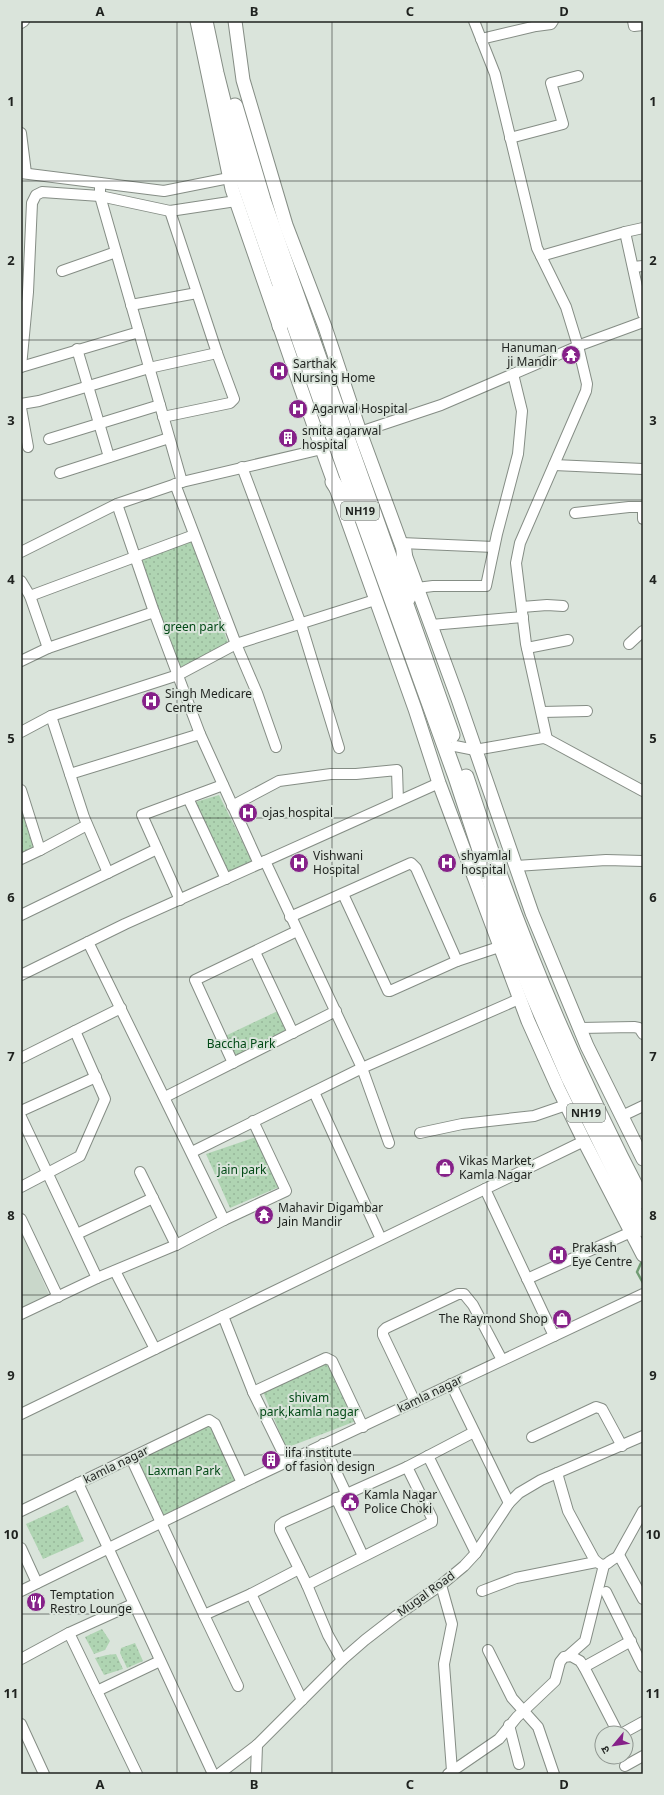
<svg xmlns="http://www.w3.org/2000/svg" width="664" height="1795" font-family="'Noto Sans','Noto Sans Devanagari',sans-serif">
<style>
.built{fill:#c9d7ca}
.grass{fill:url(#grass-dots)}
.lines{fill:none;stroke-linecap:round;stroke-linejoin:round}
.stream{stroke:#729d75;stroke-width:2.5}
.minor-casing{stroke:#858d85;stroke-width:12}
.major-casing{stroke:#858d85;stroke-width:15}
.highway-casing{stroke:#858d85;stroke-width:17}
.minor{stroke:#fff;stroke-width:10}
.major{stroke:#fff;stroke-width:13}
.highway{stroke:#fff;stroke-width:15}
.grid{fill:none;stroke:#1f221f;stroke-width:1;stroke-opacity:0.55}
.labels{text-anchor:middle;stroke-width:4;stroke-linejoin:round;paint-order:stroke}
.shield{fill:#dae4db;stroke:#575c57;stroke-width:1}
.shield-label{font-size:11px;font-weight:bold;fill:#1f221f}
.poi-label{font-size:12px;fill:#1f221f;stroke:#dae4db;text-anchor:start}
.park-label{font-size:12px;fill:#024916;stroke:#dae4db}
.street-label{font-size:12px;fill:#1f221f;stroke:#dae4db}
.neatline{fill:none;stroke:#1f221f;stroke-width:1.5}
.grid-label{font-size:13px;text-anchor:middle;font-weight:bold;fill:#1f221f}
</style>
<defs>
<pattern id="grass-dots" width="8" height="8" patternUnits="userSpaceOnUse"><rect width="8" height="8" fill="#afd4b2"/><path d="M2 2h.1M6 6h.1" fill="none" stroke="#96b699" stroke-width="1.8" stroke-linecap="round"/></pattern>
</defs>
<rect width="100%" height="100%" fill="#dae4db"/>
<path class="built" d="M 21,1230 L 49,1295 L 21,1309 Z"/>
<g class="grass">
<path d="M 191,540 L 228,643 L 179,668 L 141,558 Z"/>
<path d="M 219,795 L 252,861 L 227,873 L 192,803 Z"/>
<path d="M 21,808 L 34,849 L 21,854 Z"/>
<path d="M 282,1009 L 293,1033 L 233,1063 L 221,1038 Z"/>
<path d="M 256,1137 L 279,1187 L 230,1208 L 206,1154 Z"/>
<path d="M 330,1361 L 356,1421 L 286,1448 L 262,1389 Z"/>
<path d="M 209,1420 L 242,1483 L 161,1522 L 131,1458 Z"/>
<path d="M 68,1505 L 84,1541 L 43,1559 L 26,1524 Z"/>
<path d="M 102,1629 L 110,1641 L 105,1650 L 94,1654 L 85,1637 Z"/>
<path d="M 135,1643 L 143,1661 L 127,1668 L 120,1653 L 121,1648 Z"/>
<path d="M 116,1654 L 123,1669 L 104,1675 L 95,1658 L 107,1655 Z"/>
</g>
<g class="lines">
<path class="stream" d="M 641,1263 L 637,1272 L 643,1283"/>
<defs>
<g id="minor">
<path d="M 474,21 L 495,74 L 537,248 L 566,307 L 578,346 L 587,384 L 586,391 L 520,543 L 516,563 L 526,644 L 547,739"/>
<path d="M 633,21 L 634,26 L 643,25"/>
<path d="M 21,23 L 24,21"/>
<path d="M 481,39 L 536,26 L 551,24 L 553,21"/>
<path d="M 21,133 L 26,173"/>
<path d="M 510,138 L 563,124 L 551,83 L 578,76"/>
<path d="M 21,173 L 164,191 L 229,178"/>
<path d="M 100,183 L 100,196 L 182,482"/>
<path d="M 625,232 L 643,228"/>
<path d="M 541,256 L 625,232 L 643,314"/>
<path d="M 633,267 L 643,266"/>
<path d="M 62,271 L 116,252"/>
<path d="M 131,305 L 197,293"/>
<path d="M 77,349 L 109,457"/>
<path d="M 21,367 L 28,292 L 32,203 L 36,195 L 42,192 L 100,196 L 170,211 L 236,201"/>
<path d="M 21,367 L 139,332"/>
<path d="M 21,404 L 39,401 L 149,368 L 217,353"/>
<path d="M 21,408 L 28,447"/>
<path d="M 163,417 L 230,403 L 234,399 L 217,353 L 170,211"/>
<path d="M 360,432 L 441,405 L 583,344 L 643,322"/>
<path d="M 49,439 L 160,405"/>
<path d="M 554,465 L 643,469"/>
<path d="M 242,467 L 301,624 L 339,748"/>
<path d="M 60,473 L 169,438"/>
<path d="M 175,484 L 236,644 L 257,693 L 276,747"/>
<path d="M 117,504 L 154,612 L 200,734 L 259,864"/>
<path d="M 643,507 L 643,519"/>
<path d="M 575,513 L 629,507 L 643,507"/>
<path d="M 401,543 L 494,547"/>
<path d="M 21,552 L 117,504 L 182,482 L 322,449"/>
<path d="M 21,581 L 30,596 L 48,648 L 154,612"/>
<path d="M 417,588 L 433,586 L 486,586 L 497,534 L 518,454 L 522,411 L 513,374"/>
<path d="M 30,596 L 194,535"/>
<path d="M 522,607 L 547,605 L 563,606"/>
<path d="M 431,625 L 523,617"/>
<path d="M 629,644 L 643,631"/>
<path d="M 527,648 L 568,640"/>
<path d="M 21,661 L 48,648"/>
<path d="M 542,712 L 587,711"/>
<path d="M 51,716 L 84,817 L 108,873"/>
<path d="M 21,732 L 51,716 L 178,675 L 236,644 L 375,600"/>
<path d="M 455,746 L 475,750 L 543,738 L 547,739 L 643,791"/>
<path d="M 70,774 L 200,734"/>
<path d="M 21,790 L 40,850 L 21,859"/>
<path d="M 188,798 L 226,879"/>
<path d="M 232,806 L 279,781 L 331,774 L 356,774 L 397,770 L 398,801"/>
<path d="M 40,850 L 87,825"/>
<path d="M 265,861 L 362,1068 L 389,1143"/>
<path d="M 516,866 L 606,860 L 643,861"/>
<path d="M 343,894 L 388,991 L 390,991 L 457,961 L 499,947"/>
<path d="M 180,900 L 142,815 L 223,785"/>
<path d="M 21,915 L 157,849"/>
<path d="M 290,917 L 411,863 L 416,868 L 457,961"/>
<path d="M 88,942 L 224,1220 L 286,1191 L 253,1121"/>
<path d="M 255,952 L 293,1033"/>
<path d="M 21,975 L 125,924 L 439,783"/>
<path d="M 580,1028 L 634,1027 L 639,1028 L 643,1034"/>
<path d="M 21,1058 L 121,1008"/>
<path d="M 233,1063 L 195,980 L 297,931"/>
<path d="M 314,1092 L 381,1239"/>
<path d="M 165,1097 L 336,1011"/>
<path d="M 21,1111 L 96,1077"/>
<path d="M 622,1116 L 643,1106"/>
<path d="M 21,1117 L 97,1278"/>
<path d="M 420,1133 L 462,1124 L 534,1116 L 566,1105"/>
<path d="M 192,1152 L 362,1068 L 519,999"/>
<path d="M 140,1172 L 176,1245"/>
<path d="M 21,1187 L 80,1156 L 105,1099 L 75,1031"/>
<path d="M 485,1189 L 554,1336"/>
<path d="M 21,1219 L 58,1297"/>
<path d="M 77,1234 L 153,1198"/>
<path d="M 115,1271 L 155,1349"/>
<path d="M 527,1279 L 631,1232"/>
<path d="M 21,1314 L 97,1278 L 176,1245 L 224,1220"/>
<path d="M 223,1316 L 253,1392 L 287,1461"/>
<path d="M 451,1384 L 509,1503"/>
<path d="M 253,1392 L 326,1358 L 332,1361 L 363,1427"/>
<path d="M 415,1402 L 383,1335 L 383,1331 L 386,1328 L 458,1294 L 464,1294 L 473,1305 L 502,1360"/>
<path d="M 21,1414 L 584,1141"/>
<path d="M 532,1437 L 596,1407 L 602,1409 L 622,1446"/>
<path d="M 323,1444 L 346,1493"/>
<path d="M 428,1456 L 476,1553"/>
<path d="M 131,1458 L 204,1615 L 251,1594 L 299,1569"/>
<path d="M 557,1473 L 568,1511 L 594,1559 C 607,1573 608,1557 620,1557 L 643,1599"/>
<path d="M 78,1483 L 213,1774"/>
<path d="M 336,1498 L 363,1556"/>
<path d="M 21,1511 L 209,1420 L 215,1424 L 242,1483"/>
<path d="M 21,1548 L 37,1583"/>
<path d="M 618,1556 L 643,1511"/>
<path d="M 307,1585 L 432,1522 L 432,1518 L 407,1467"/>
<path d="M 441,1585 L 452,1624 L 444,1664 L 452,1771"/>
<path d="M 21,1591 L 242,1483 L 643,1294"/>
<path d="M 482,1591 L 516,1578 L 596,1562"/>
<path d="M 606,1592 L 643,1667"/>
<path d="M 251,1594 L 302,1700"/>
<path d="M 204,1615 L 238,1686"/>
<path d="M 69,1633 L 137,1774"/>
<path d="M 488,1650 L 512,1698 L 538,1727 L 554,1774"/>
<path d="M 568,1656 L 585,1641 L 604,1565"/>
<path d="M 21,1659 L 69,1633 L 133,1604"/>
<path d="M 342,1660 L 328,1635 L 307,1585 L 280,1530 L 280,1525 L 284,1522 L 407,1467 L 474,1432"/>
<path d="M 584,1667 L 631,1641"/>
<path d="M 97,1691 L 160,1661"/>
<path d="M 21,1724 L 44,1774"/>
<path d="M 509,1725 L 519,1764"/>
<path d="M 623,1733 L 643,1722"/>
<path d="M 625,1766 L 643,1756"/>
<path d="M 219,1774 L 257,1745 L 342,1660 L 365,1640 L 396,1616 L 441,1585 L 464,1566 L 476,1553 L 509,1503 L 519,1493 L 541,1480 L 643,1436"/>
<path d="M 256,1774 L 257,1745"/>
<path d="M 448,1774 L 499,1739 L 517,1717 L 555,1681 L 560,1662 L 564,1657 L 571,1656 L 580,1661 L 584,1667 L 618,1733"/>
</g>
<g id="major">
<path d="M 197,21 L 232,189 L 322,449 L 415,709 L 439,783 L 528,1021 L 558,1088 L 584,1141 L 643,1255"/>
<path d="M 235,21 L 243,80 L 286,225 L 325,327 L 360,432 L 458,699 L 532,913 L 587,1046 L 643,1159"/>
</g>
<g id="highway">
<path d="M 205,21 L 216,73 L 242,176 L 352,489 L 456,777 L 503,920 L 533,995 L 569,1078 L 643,1229"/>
<path d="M 235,106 L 263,200 L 452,735"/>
<path d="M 278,291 L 280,326"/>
<path d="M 333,482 L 354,514"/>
<path d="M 404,551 L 408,598"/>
<path d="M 466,777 C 513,923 572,1065 643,1201"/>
</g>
</defs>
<use href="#minor" class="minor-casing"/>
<use href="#major" class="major-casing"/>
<use href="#highway" class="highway-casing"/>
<use href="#minor" class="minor"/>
<use href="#major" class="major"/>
<use href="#highway" class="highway"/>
</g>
<path class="grid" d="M 177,21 L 177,1774M 332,21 L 332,1774M 487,21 L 487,1774M 21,181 L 643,181M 21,340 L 643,340M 21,500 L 643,500M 21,659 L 643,659M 21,818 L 643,818M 21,977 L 643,977M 21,1136 L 643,1136M 21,1295 L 643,1295M 21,1455 L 643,1455M 21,1614 L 643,1614"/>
<defs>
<symbol id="temple-disc" viewBox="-11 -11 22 22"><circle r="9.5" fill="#862189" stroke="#dae4db"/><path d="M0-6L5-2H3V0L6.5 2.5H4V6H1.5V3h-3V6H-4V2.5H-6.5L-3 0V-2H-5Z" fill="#fff"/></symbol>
<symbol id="hospital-disc" viewBox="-11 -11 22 22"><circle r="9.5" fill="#862189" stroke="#dae4db"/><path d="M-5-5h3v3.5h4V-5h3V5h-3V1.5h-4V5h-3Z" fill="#fff"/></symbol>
<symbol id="building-disc" viewBox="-11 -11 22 22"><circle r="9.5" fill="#862189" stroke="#dae4db"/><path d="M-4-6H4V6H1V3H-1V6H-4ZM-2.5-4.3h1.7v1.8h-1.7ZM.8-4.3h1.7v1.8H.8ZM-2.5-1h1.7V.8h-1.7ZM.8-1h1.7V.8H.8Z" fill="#fff"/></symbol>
<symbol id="shop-disc" viewBox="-11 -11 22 22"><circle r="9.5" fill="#862189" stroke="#dae4db"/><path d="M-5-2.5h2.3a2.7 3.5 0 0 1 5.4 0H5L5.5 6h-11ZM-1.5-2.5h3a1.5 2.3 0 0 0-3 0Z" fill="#fff"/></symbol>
<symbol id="civic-disc" viewBox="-11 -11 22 22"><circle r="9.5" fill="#862189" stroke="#dae4db"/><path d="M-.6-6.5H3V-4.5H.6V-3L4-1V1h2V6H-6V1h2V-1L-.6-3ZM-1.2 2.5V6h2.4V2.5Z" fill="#fff"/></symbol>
<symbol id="restaurant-disc" viewBox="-11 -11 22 22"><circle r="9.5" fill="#862189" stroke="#dae4db"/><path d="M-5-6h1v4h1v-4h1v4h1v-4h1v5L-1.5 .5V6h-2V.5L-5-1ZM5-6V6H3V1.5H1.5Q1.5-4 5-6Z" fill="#fff"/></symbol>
</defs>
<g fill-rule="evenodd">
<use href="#temple-disc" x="560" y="344" width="22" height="22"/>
<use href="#hospital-disc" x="268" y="360" width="22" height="22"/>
<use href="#hospital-disc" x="287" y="398" width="22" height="22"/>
<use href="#building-disc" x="277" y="427" width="22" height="22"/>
<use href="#hospital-disc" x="140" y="690" width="22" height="22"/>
<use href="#hospital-disc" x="237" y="802" width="22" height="22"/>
<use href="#hospital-disc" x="288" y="852" width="22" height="22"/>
<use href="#hospital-disc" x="436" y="852" width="22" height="22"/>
<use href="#shop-disc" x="434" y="1157" width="22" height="22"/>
<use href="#temple-disc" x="253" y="1204" width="22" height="22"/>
<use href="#hospital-disc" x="547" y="1244" width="22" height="22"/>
<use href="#shop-disc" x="551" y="1308" width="22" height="22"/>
<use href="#building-disc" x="260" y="1449" width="22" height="22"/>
<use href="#civic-disc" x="339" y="1491" width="22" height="22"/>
<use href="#restaurant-disc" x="25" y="1591" width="22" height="22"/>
</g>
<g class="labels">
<g class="shield">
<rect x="341" y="502" width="38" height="18" rx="3"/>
<rect x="567" y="1104" width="38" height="18" rx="3"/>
</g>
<g class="shield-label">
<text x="360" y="515">NH19</text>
<text x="586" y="1117">NH19</text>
</g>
<g class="poi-label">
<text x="557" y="352" text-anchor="end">Hanuman<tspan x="557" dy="14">ji Mandir</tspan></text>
<text x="293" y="368">Sarthak<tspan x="293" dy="14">Nursing Home</tspan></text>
<text x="312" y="413">Agarwal Hospital</text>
<text x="302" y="435">smita agarwal<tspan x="302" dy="14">hospital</tspan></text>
<text x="165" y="698">Singh Medicare<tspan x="165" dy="14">Centre</tspan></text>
<text x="262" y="817">ojas hospital</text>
<text x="313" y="860">Vishwani<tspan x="313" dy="14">Hospital</tspan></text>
<text x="461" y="860">shyamlal<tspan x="461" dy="14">hospital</tspan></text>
<text x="459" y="1165">Vikas Market,<tspan x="459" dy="14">Kamla Nagar</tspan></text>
<text x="278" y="1212">Mahavir Digambar<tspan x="278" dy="14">Jain Mandir</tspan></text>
<text x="572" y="1252">Prakash<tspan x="572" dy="14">Eye Centre</tspan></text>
<text x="548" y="1323" text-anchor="end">The Raymond Shop</text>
<text x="285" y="1457">iifa institute<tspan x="285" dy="14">of fasion design</tspan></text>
<text x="364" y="1499">Kamla Nagar<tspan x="364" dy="14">Police Choki</tspan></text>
<text x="50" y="1599">Temptation<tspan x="50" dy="14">Restro Lounge</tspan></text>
</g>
<g class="park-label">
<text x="194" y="631">green park</text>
<text x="241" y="1048">Baccha Park</text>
<text x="242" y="1174">jain park</text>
<text x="309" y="1402">shivam<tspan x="309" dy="14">park,kamla nagar</tspan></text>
<text x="184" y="1475">Laxman Park</text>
</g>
<g class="street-label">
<text transform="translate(430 1394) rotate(-26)" y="4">kamla nagar</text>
<text transform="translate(116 1465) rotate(-26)" y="4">kamla nagar</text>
<text transform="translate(426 1594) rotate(-36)" y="4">Mugal Road</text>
</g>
</g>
<rect width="664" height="1795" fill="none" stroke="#dae4db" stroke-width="44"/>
<g transform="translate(614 1745) rotate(241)"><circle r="19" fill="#dae4db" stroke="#8f9690"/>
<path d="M0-3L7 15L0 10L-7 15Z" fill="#862189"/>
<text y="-6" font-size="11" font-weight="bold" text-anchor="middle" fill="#1f221f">उ</text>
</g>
<rect x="22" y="22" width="620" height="1751" class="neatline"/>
<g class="grid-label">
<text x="100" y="16">A</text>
<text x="254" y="16">B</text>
<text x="410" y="16">C</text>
<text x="564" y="16">D</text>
<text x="11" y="106">1</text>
<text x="653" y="106">1</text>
<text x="11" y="265">2</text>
<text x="653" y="265">2</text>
<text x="11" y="425">3</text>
<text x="653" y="425">3</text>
<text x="11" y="584">4</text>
<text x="653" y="584">4</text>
<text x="11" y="743">5</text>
<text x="653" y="743">5</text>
<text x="11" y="902">6</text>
<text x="653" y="902">6</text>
<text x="11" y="1061">7</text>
<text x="653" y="1061">7</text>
<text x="11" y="1220">8</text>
<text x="653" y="1220">8</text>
<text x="11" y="1380">9</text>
<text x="653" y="1380">9</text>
<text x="11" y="1539">10</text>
<text x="653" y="1539">10</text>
<text x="11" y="1698">11</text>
<text x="653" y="1698">11</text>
<text x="100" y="1789">A</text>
<text x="254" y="1789">B</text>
<text x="410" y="1789">C</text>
<text x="564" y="1789">D</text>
</g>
</svg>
